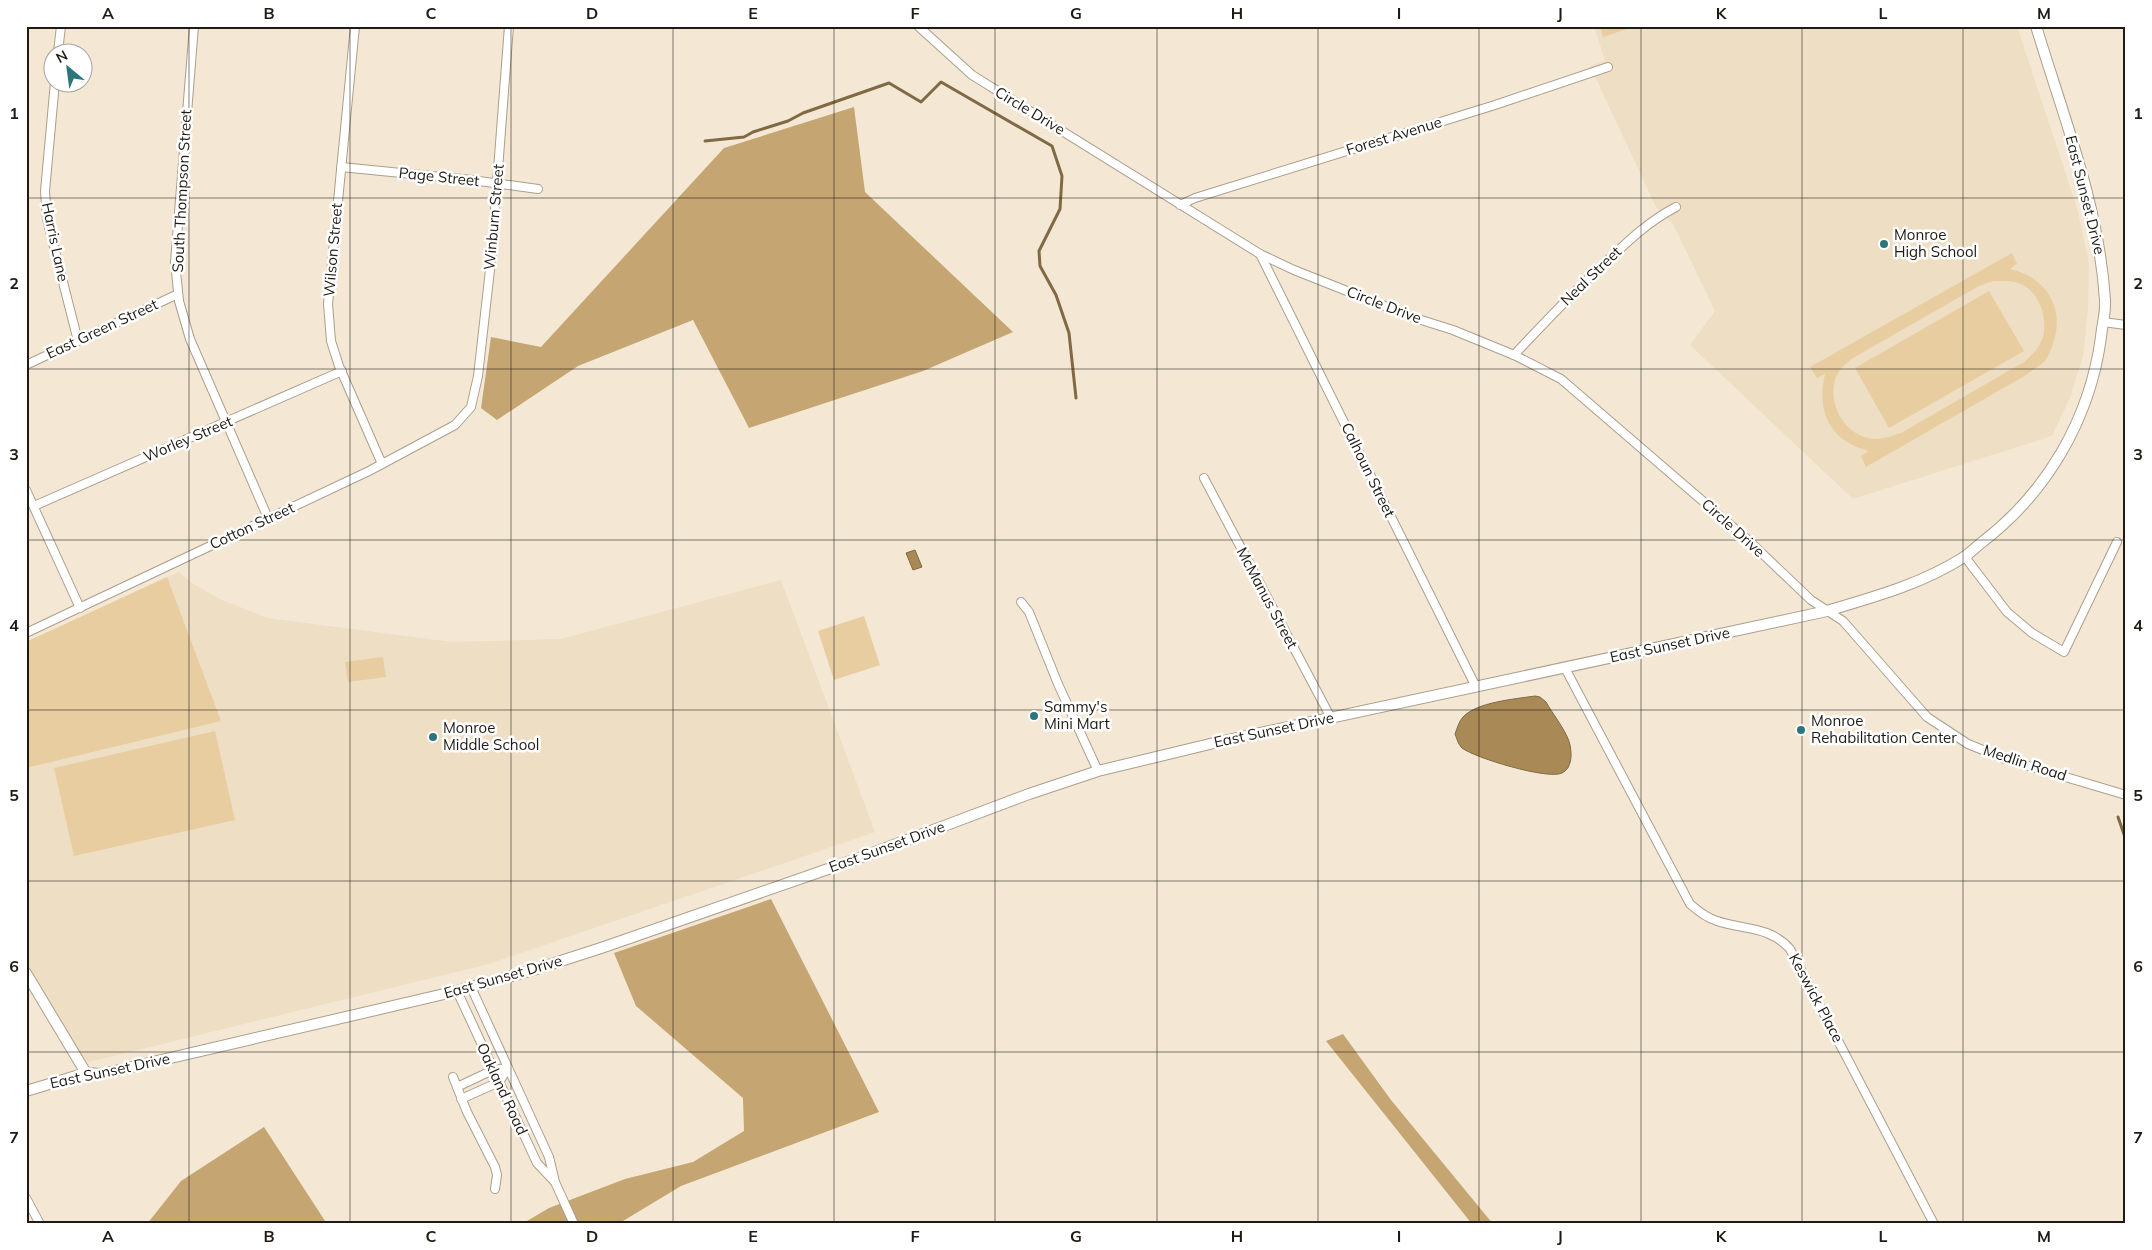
<svg xmlns="http://www.w3.org/2000/svg" width="2152" height="1250" font-family="Mulish,sans-serif">
<style>
.built{fill:#eedec4}
.green{fill:#e8cda1;fill-rule:evenodd}
.forest{fill:#c5a571}
.water{fill:#a98a57;stroke:#806943}
.lines{fill:none;stroke-linecap:round;stroke-linejoin:round}
.stream{stroke:#806943;stroke-width:3}
.minor-casing{stroke:#ab9f8d;stroke-width:10}
.tertiary-casing{stroke:#ab9f8d;stroke-width:12}
.minor{stroke:#fff;stroke-width:8}
.tertiary{stroke:#fff;stroke-width:10}
.grid{fill:none;stroke:#1f1b14;stroke-width:1;stroke-opacity:0.55}
.poi-dot{fill:#2b757b;stroke:#fff;stroke-width:2}
.labels{text-anchor:middle;stroke-width:5;stroke-linejoin:round;paint-order:stroke}
.street-label{font-size:15px;fill:#1f1b14;stroke:#fff}
.poi-label{font-size:15px;fill:#1f1b14;stroke:#fff;text-anchor:start}
.neatline{fill:none;stroke:#1f1b14;stroke-width:2}
.grid-label{font-size:16px;text-anchor:middle;font-weight:bold;fill:#1f1b14}
</style>
<rect width="100%" height="100%" fill="#f4e8d5"/>
<g class="built">
<path d="M 1594,26 L 2017,26 L 2078,211 L 2089,264 L 2088,310 L 2083,356 L 2070,398 L 2052,436 L 1853,499 L 1690,345 L 1715,311 L 1673,224 L 1656,207 L 1590,66 L 1605,61 Z"/>
<path d="M 179,572 L 192,583 L 222,600 L 268,618 L 452,642 L 561,639 L 781,580 L 875,832 L 489,964 L 89,1062 L 85,1061 L 26,964 L 26,642 Z"/>
</g>
<g class="green">
<path d="M 1600,26 L 1636,26 L 1603,37 Z"/>
<path d="M 2012,253 L 2017,264 L 2010,269 C 2043,276 2065,305 2054,340 C 2052,347 2049,355 2045,361 C 2039,366 2033,370 2026,375 L 1866,467 L 1861,456 L 1869,451 C 1830,441 1816,412 1825,374 L 1817,378 L 1810,367 ZM 1993,281 C 2002,281 2013,280 2021,284 C 2040,292 2050,323 2041,342 C 2037,350 2031,356 2024,362 L 1901,433 C 1892,436 1884,439 1874,439 C 1844,437 1825,401 1837,375 C 1841,367 1847,363 1853,358 L 1979,286 Z"/>
<path d="M 1989,291 L 2024,351 L 1889,428 L 1855,368 Z"/>
<path d="M 167,577 L 221,721 L 26,768 L 26,642 Z"/>
<path d="M 864,616 L 880,665 L 834,680 L 818,631 Z"/>
<path d="M 383,657 L 386,677 L 348,682 L 345,662 Z"/>
<path d="M 215,731 L 235,820 L 74,856 L 54,768 Z"/>
</g>
<g class="forest">
<path d="M 854,107 L 865,192 L 1013,332 L 923,371 L 749,428 L 693,320 L 578,366 L 497,420 L 481,408 L 491,337 L 541,347 L 724,148 Z"/>
<path d="M 771,899 L 879,1112 L 681,1186 L 618,1224 L 522,1224 L 549,1208 L 625,1179 L 693,1162 L 744,1131 L 743,1098 L 636,1006 L 614,953 Z"/>
<path d="M 1343,1034 L 1391,1100 L 1493,1224 L 1472,1224 L 1326,1041 Z"/>
<path d="M 264,1127 L 327,1224 L 147,1224 L 181,1181 Z"/>
</g>
<g class="water">
<path d="M 915,550 L 922,567 L 913,570 L 906,553 Z"/>
<path d="M 1535,696 L 1540,697 L 1546,702 C 1552,713 1568,733 1570,745 C 1572,755 1572,768 1562,773 C 1548,780 1475,758 1462,748 C 1458,744 1457,739 1455,734 C 1457,729 1459,721 1463,717 C 1477,702 1515,699 1535,696 Z"/>
</g>
<g class="lines">
<g class="stream">
<path d="M 705,141 L 744,137 L 753,132 L 788,121 L 803,113 L 889,83 L 921,102 L 941,82 L 1052,146 L 1062,176 L 1060,209 L 1039,251 L 1040,266 L 1056,295 L 1069,333 L 1076,398"/>
<path d="M 2118,817 L 2126,840"/>
</g>
<defs>
<g id="minor">
<path d="M 194,26 L 175,262 L 179,301 L 190,339 L 268,518"/>
<path d="M 355,26 L 328,304 L 331,341 L 339,366 L 382,464"/>
<path d="M 918,26 L 972,75 L 1260,254 L 1294,270 L 1415,318 L 1453,330 L 1514,355 L 1561,379 L 1748,540 L 1811,600 L 1843,621 L 1927,717 L 1968,744 L 2005,759 L 2126,795"/>
<path d="M 58,52 L 61,26"/>
<path d="M 55,82 L 45,191 L 47,219 L 78,341"/>
<path d="M 341,167 L 472,180 L 538,189"/>
<path d="M 1180,205 L 1195,198 L 1495,105 L 1608,67"/>
<path d="M 1260,254 L 1476,687"/>
<path d="M 2103,322 L 2126,325"/>
<path d="M 1514,355 C 1544,323 1574,291 1606,262 C 1628,241 1649,221 1676,207"/>
<path d="M 26,365 L 178,294"/>
<path d="M 1204,478 L 1331,718"/>
<path d="M 26,490 L 80,608"/>
<path d="M 34,506 L 342,371"/>
<path d="M 1965,557 L 2007,612 L 2032,633 L 2064,652 L 2117,542"/>
<path d="M 1021,602 L 1029,612 L 1058,684 L 1098,771"/>
<path d="M 26,633 L 369,471 L 455,425 L 471,407 L 478,376 L 491,261 L 509,26"/>
<path d="M 1565,668 L 1690,904 C 1698,911 1707,918 1717,921 C 1744,930 1770,926 1790,949 L 1934,1224"/>
<path d="M 471,987 L 549,1157 L 555,1182 L 574,1224"/>
<path d="M 457,991 L 537,1163 L 554,1181"/>
<path d="M 453,1077 L 467,1112 L 495,1167 L 497,1175 L 495,1189"/>
<path d="M 457,1087 L 493,1070 L 508,1068"/>
<path d="M 461,1099 L 499,1082 L 508,1068"/>
<path d="M 26,1198 L 40,1224"/>
</g>
<g id="tertiary">
<path d="M 26,973 L 86,1073"/>
<path d="M 26,1091 L 86,1073 L 102,1074 L 457,991 L 533,970 L 604,947 L 851,861 L 1029,794 L 1098,771 L 1214,743 L 1827,611 C 1874,597 1922,584 1964,557 C 1970,553 1975,548 1981,543 C 2047,493 2090,419 2101,337 C 2102,325 2106,312 2105,300 C 2099,205 2063,116 2036,26"/>
</g>
</defs>
<use href="#minor" class="minor-casing"/>
<use href="#tertiary" class="tertiary-casing"/>
<use href="#minor" class="minor"/>
<use href="#tertiary" class="tertiary"/>
</g>
<path class="grid" d="M 189,26 L 189,1224M 350,26 L 350,1224M 511,26 L 511,1224M 673,26 L 673,1224M 834,26 L 834,1224M 995,26 L 995,1224M 1157,26 L 1157,1224M 1318,26 L 1318,1224M 1479,26 L 1479,1224M 1641,26 L 1641,1224M 1802,26 L 1802,1224M 1963,26 L 1963,1224M 26,198 L 2126,198M 26,369 L 2126,369M 26,540 L 2126,540M 26,710 L 2126,710M 26,881 L 2126,881M 26,1052 L 2126,1052"/>
<g class="poi-dot">
<circle cx="1884" cy="244" r="5"/>
<circle cx="1034" cy="716" r="5"/>
<circle cx="1801" cy="730" r="5"/>
<circle cx="433" cy="737" r="5"/>
</g>
<g class="labels">
<g class="street-label">
<text transform="translate(1030 111) rotate(31)" y="5">Circle Drive</text>
<text transform="translate(1394 136) rotate(-17)" y="5">Forest Avenue</text>
<text transform="translate(439 177) rotate(6)" y="5">Page Street</text>
<text transform="translate(182 191) rotate(-87)" y="5">South Thompson Street</text>
<text transform="translate(2085 195) rotate(76)" y="5">East Sunset Drive</text>
<text transform="translate(494 217) rotate(-85)" y="5">Winburn Street</text>
<text transform="translate(55 242) rotate(78)" y="5">Harris Lane</text>
<text transform="translate(333 250) rotate(-85)" y="5">Wilson Street</text>
<text transform="translate(1591 276) rotate(-44)" y="5">Neal Street</text>
<text transform="translate(1384 305) rotate(21)" y="5">Circle Drive</text>
<text transform="translate(102 329) rotate(-25)" y="5">East Green Street</text>
<text transform="translate(188 439) rotate(-23)" y="5">Worley Street</text>
<text transform="translate(1368 470) rotate(64)" y="5">Calhoun Street</text>
<text transform="translate(252 526) rotate(-25)" y="5">Cotton Street</text>
<text transform="translate(1733 528) rotate(42)" y="5">Circle Drive</text>
<text transform="translate(1267 598) rotate(62)" y="5">McManus Street</text>
<text transform="translate(1670 645) rotate(-12)" y="5">East Sunset Drive</text>
<text transform="translate(1274 730) rotate(-12)" y="5">East Sunset Drive</text>
<text transform="translate(2025 763) rotate(18)" y="5">Medlin Road</text>
<text transform="translate(887 847) rotate(-20)" y="5">East Sunset Drive</text>
<text transform="translate(503 977) rotate(-16)" y="5">East Sunset Drive</text>
<text transform="translate(1816 998) rotate(62)" y="5">Keswick Place</text>
<text transform="translate(110 1071) rotate(-12)" y="5">East Sunset Drive</text>
<text transform="translate(502 1089) rotate(65)" y="5">Oakland Road</text>
</g>
<g class="poi-label">
<text x="1894" y="240">Monroe<tspan x="1894" dy="17">High School</tspan></text>
<text x="1044" y="712">Sammy's<tspan x="1044" dy="17">Mini Mart</tspan></text>
<text x="1811" y="726">Monroe<tspan x="1811" dy="17">Rehabilitation Center</tspan></text>
<text x="443" y="733">Monroe<tspan x="443" dy="17">Middle School</tspan></text>
</g>
</g>
<rect width="2152" height="1250" fill="none" stroke="#ffffff" stroke-width="55"/>
<g transform="translate(68 68) rotate(331)"><circle r="24" fill="#ffffff" stroke="#a5a4a1"/>
<path d="M0-4L9 19L0 12L-9 19Z" fill="#2b757b"/>
<text y="-8" font-size="14" font-weight="bold" text-anchor="middle" fill="#1f1b14">N</text>
</g>
<rect x="28" y="28" width="2096" height="1194" class="neatline"/>
<g class="grid-label">
<text x="108" y="19">A</text>
<text x="269" y="19">B</text>
<text x="431" y="19">C</text>
<text x="592" y="19">D</text>
<text x="753" y="19">E</text>
<text x="915" y="19">F</text>
<text x="1076" y="19">G</text>
<text x="1237" y="19">H</text>
<text x="1399" y="19">I</text>
<text x="1560" y="19">J</text>
<text x="1721" y="19">K</text>
<text x="1883" y="19">L</text>
<text x="2044" y="19">M</text>
<text x="14" y="119">1</text>
<text x="2138" y="119">1</text>
<text x="14" y="289">2</text>
<text x="2138" y="289">2</text>
<text x="14" y="460">3</text>
<text x="2138" y="460">3</text>
<text x="14" y="631">4</text>
<text x="2138" y="631">4</text>
<text x="14" y="801">5</text>
<text x="2138" y="801">5</text>
<text x="14" y="972">6</text>
<text x="2138" y="972">6</text>
<text x="14" y="1143">7</text>
<text x="2138" y="1143">7</text>
<text x="108" y="1242">A</text>
<text x="269" y="1242">B</text>
<text x="431" y="1242">C</text>
<text x="592" y="1242">D</text>
<text x="753" y="1242">E</text>
<text x="915" y="1242">F</text>
<text x="1076" y="1242">G</text>
<text x="1237" y="1242">H</text>
<text x="1399" y="1242">I</text>
<text x="1560" y="1242">J</text>
<text x="1721" y="1242">K</text>
<text x="1883" y="1242">L</text>
<text x="2044" y="1242">M</text>
</g>
</svg>
